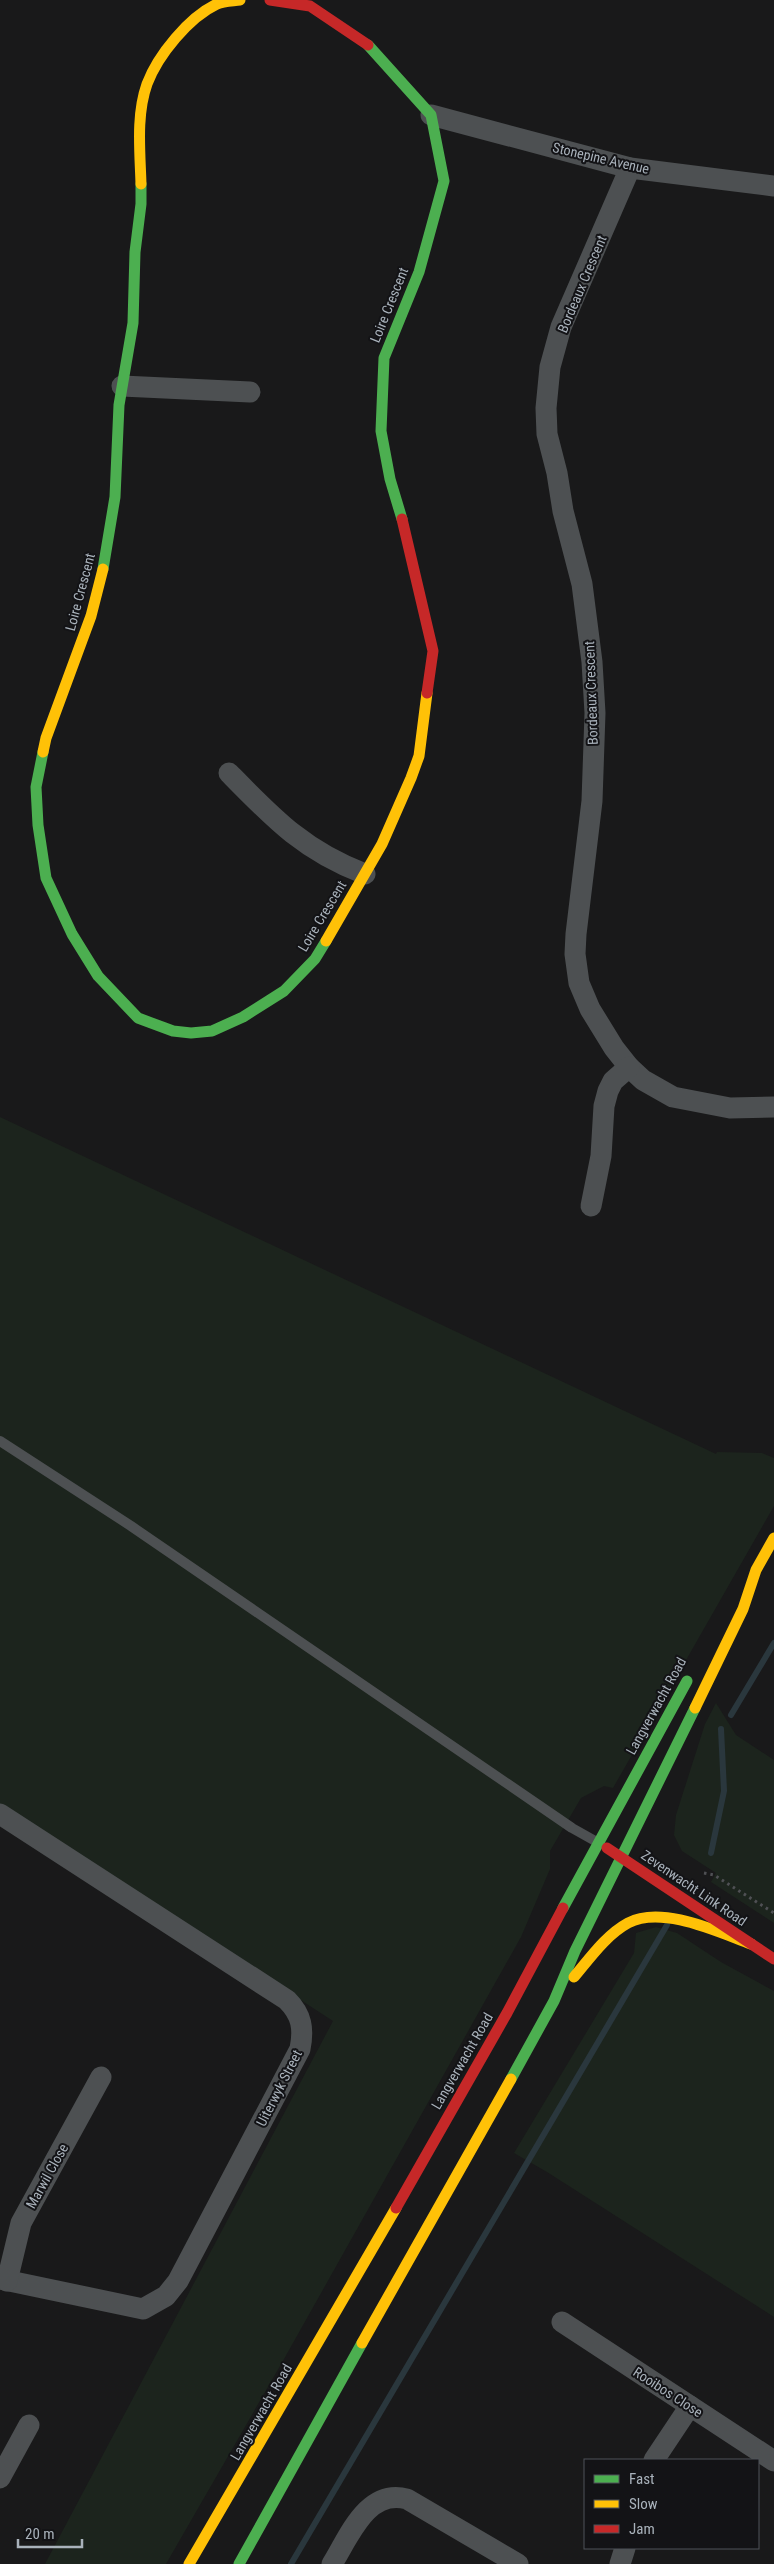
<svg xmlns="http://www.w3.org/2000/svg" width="774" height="2564" font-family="'Roboto Condensed',sans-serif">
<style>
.green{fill:#1c241d}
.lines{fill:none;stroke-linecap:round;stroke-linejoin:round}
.stream{stroke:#2a373d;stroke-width:6}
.path{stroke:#4f5054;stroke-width:3;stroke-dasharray:2.5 4;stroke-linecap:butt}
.lane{stroke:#4d5052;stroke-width:10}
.street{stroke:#4d5052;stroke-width:21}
.fast{stroke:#4caf50;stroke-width:11}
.slow{stroke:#ffc107;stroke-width:11}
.jam{stroke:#c62828;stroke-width:11}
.labels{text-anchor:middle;stroke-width:4;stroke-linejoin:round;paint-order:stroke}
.street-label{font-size:14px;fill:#a9b2bb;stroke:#131316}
</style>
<rect width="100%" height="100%" fill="#19191a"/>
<g class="green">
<path d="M 0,1117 L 716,1454 L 717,1452 L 762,1453 L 774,1458 L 774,1506 L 613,1788 L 604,1786 L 581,1798 L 550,1851 L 550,1869 L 521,1937 L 284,2359 L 166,2564 L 45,2564 L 333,2021 L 0,1805 Z"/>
<path d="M 716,1703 L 736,1735 L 774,1760 L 774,1923 L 711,1882 L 716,1873 L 682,1851 L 674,1835 L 676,1815 L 705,1724 Z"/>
<path d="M 656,1927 L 677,1933 L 721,1962 L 774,1991 L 774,2317 L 547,2172 L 514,2153 L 634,1953 L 636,1933 Z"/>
</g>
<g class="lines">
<g class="stream">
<path d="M 731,1715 L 774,1643"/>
<path d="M 711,1853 L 724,1791 L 721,1729"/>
<path d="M 291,2564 L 667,1925"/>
</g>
<path class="path" d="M 704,1873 L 714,1875 L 774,1913"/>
<path class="lane" d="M 0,1441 L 131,1526 L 572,1828 L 597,1842"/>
<g class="street">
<path d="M 431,115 L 630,168 L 774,186"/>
<path d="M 630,168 L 561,327 L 550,367 L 546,408 L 547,434 L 557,473 L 563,511 L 582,584 L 592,662 L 595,713 L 592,801 L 576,934 L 575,954 L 579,983 L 590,1009 L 614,1048 L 629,1067 L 643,1080 L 673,1097 L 730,1108 L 774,1107"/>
<path d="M 122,386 L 250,392"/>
<path d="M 229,773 C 273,818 304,851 365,874"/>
<path d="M 591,1206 L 601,1156 L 604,1106 L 608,1091 L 613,1081 L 629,1067"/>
<path d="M 0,1814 L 287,2000 C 302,2015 304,2029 300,2049 L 178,2281 L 166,2296 L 143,2309 L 0,2279"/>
<path d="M 7,2281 L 21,2223 L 101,2077"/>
<path d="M 562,2322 L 774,2461"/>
<path d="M 654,2460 L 690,2406"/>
<path d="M 0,2478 L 29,2425"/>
<path d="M 332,2564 C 349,2537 367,2488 407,2499 L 518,2564"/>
<path d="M 620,2564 L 625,2548"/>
</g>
<g class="fast">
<path d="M 368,45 L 431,115 L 444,181 L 419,272 L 384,358 L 381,431 L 390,479 L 402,519"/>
<path d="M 103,569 L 115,497 L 119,405 L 133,323 L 135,252 L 141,204 L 141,184"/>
<path d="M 43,752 L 36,787 L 38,825 L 46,878 L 72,934 L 98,976 L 138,1018 L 173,1031 L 191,1033 L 212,1031 L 243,1017 L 284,991 L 315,959 L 326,941"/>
<path d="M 563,1908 L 687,1681"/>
<path d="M 511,2079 L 554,2001 L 575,1951 L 695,1708"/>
<path d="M 239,2564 L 362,2343"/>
</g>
<g class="slow">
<path d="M 141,184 C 140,151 136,115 147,84 C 158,55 189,17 217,4 C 223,1 233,1 240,0"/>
<path d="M 43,752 L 46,738 L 91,616 L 103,569"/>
<path d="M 326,941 L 382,844 L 411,778 L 419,756 L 427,693"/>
<path d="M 695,1708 L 743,1609 L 756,1570 L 774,1538"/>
<path d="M 574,1977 C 590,1958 606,1935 628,1923 C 662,1905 718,1932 751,1944"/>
<path d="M 362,2343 L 511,2079"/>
<path d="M 189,2564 L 396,2208"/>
</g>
<g class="jam">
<path d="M 270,0 L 310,6 L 368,45"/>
<path d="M 402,519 L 433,651 L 427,693"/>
<path d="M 607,1848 L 774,1959"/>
<path d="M 396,2208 L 507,2013 L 563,1908"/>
</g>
</g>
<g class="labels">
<g class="street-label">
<text transform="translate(601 158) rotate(13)" y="5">Stonepine Avenue</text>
<text transform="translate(582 284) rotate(-67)" y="5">Bordeaux Crescent</text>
<text transform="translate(389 305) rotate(-68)" y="5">Loire Crescent</text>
<text transform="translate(80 592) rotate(-75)" y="5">Loire Crescent</text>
<text transform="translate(591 693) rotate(-92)" y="5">Bordeaux Crescent</text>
<text transform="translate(322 916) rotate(-59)" y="5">Loire Crescent</text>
<text transform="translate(656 1706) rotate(-61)" y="5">Langverwacht Road</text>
<text transform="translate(694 1888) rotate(34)" y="5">Zevenwacht Link Road</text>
<text transform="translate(462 2061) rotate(-60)" y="5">Langverwacht Road</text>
<text transform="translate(279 2088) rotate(-63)" y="5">Uiterwyk Street</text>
<text transform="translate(47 2176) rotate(-61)" y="5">Marwil Close</text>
<text transform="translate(668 2392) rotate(33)" y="5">Rooibos Close</text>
<text transform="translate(261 2412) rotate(-60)" y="5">Langverwacht Road</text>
</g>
</g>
<rect x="584" y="2459" width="175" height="90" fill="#131316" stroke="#4f5358"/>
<rect x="594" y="2475" width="25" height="8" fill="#4caf50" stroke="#4f5358"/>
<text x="629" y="2484" font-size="15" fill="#a9b2bb">Fast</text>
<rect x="594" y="2500" width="25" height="8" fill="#ffc107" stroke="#4f5358"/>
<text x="629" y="2509" font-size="15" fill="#a9b2bb">Slow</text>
<rect x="594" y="2525" width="25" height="8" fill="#c62828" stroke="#4f5358"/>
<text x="629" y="2534" font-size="15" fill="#a9b2bb">Jam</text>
<path d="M18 2539v8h64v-8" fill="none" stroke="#a9b2bb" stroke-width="2.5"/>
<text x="25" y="2539" font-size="15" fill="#a9b2bb" stroke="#131316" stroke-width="4" paint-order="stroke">20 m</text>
</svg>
